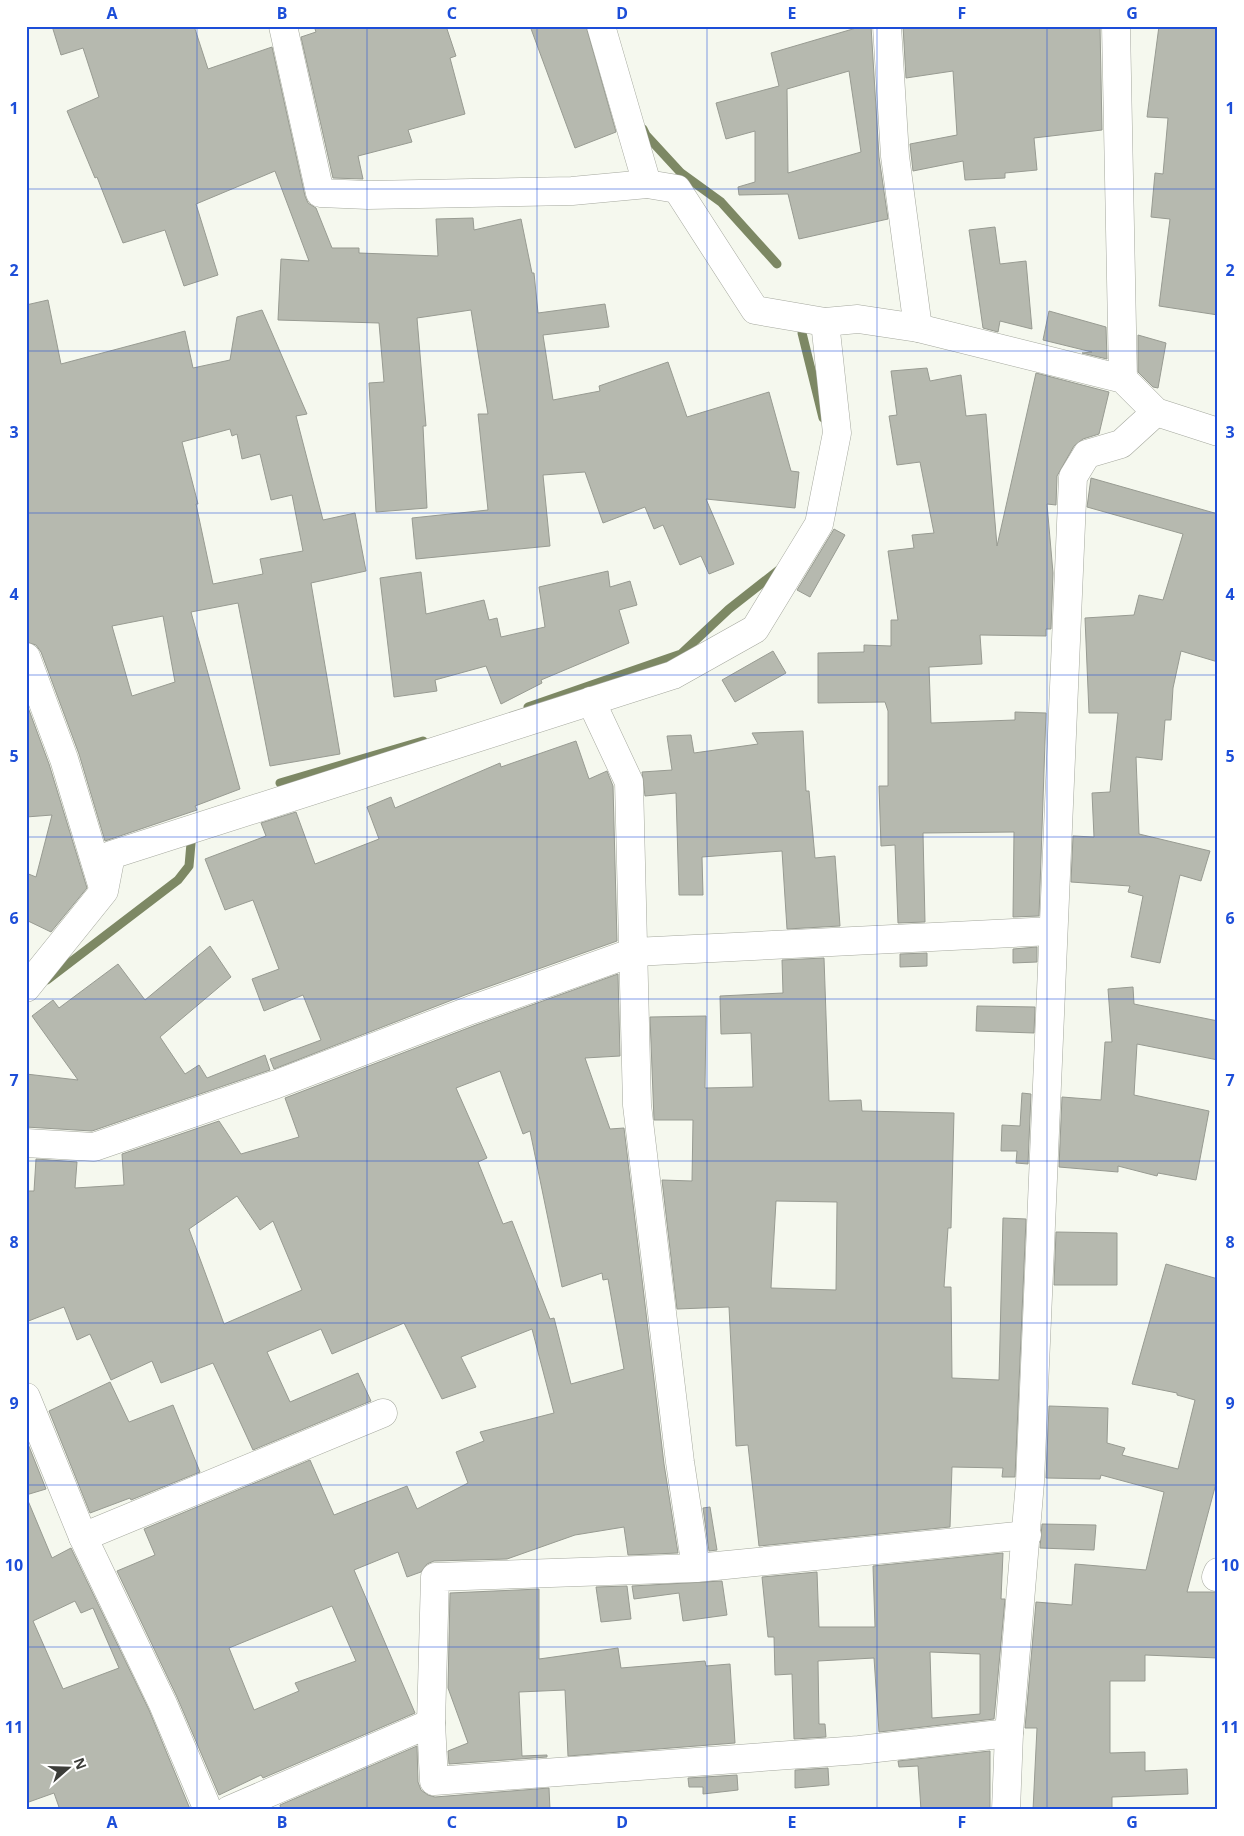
<svg xmlns="http://www.w3.org/2000/svg" width="1244" height="1836" font-family="'Noto Sans',sans-serif">
<style>
.lines{fill:none;stroke-linecap:round;stroke-linejoin:round}
.stream{stroke:#7d8864;stroke-width:9}
.building{fill:#b6b9af;stroke:#989b92;fill-rule:evenodd}
.minor-casing{stroke:#a5a89e;stroke-width:29}
.minor{stroke:#fff;stroke-width:28}
.grid{fill:none;stroke:#1d4ed8;stroke-width:1;stroke-opacity:0.55}
.neatline{fill:none;stroke:#1d4ed8;stroke-width:2}
.grid-label{font-size:16px;text-anchor:middle;font-weight:bold;fill:#1d4ed8}
</style>
<rect width="100%" height="100%" fill="#f5f8ee"/>
<g class="lines">
<g class="stream">
<path d="M 643,129 L 646,135 L 681,173 L 721,202 L 777,264"/>
<path d="M 802,333 L 823,418"/>
<path d="M 528,707 L 681,654 L 729,609 L 780,569"/>
<path d="M 280,783 L 423,741"/>
<path d="M 47,980 L 178,880 L 189,866 L 192,832"/>
</g>
</g>
<g class="building">
<path d="M 52,26 L 194,26 L 208,69 L 272,47 L 305,196 L 308,203 L 316,208 L 332,248 L 359,248 L 359,253 L 438,256 L 436,219 L 473,218 L 474,230 L 521,219 L 532,273 L 534,273 L 538,313 L 605,304 L 609,327 L 543,335 L 553,400 L 600,391 L 599,386 L 668,362 L 687,417 L 769,392 L 791,471 L 799,472 L 795,508 L 706,499 L 734,564 L 709,574 L 701,556 L 680,565 L 663,525 L 654,529 L 645,507 L 603,523 L 585,472 L 543,475 L 550,546 L 416,559 L 412,518 L 488,510 L 478,414 L 488,414 L 471,310 L 417,318 L 426,426 L 423,426 L 427,508 L 376,512 L 369,383 L 384,382 L 379,323 L 278,320 L 281,259 L 309,261 L 275,171 L 196,204 L 218,275 L 184,286 L 165,230 L 123,243 L 97,177 L 95,178 L 67,111 L 99,97 L 83,48 L 61,55 Z"/>
<path d="M 314,26 L 446,26 L 456,56 L 450,58 L 465,114 L 408,130 L 412,142 L 358,156 L 363,179 L 333,178 L 301,37 L 316,32 Z"/>
<path d="M 530,26 L 586,26 L 616,132 L 575,148 Z"/>
<path d="M 863,26 L 871,26 L 879,157 L 888,219 L 799,239 L 788,194 L 739,195 L 738,187 L 755,182 L 755,131 L 726,139 L 716,103 L 779,86 L 771,53 ZM 849,71 L 861,152 L 788,173 L 787,89 Z"/>
<path d="M 903,26 L 1100,26 L 1102,130 L 1034,138 L 1037,170 L 1005,173 L 1005,178 L 965,180 L 963,161 L 913,171 L 910,144 L 957,135 L 953,71 L 906,78 Z"/>
<path d="M 1159,26 L 1218,26 L 1218,315 L 1159,306 L 1170,219 L 1151,217 L 1155,173 L 1163,174 L 1168,118 L 1147,117 Z"/>
<path d="M 995,227 L 1000,264 L 1026,261 L 1032,329 L 1000,321 L 998,332 L 983,328 L 969,230 Z"/>
<path d="M 48,300 L 61,364 L 185,331 L 193,368 L 230,360 L 237,317 L 262,310 L 307,414 L 296,416 L 323,520 L 355,513 L 366,571 L 311,583 L 340,754 L 270,766 L 238,603 L 191,612 L 240,789 L 195,806 L 197,810 L 105,841 L 79,754 L 41,652 L 36,645 L 26,642 L 26,305 ZM 230,429 L 232,436 L 237,434 L 242,459 L 260,454 L 271,500 L 292,495 L 303,551 L 260,559 L 263,574 L 213,584 L 196,504 L 198,504 L 182,442 ZM 163,616 L 175,682 L 132,696 L 112,626 Z"/>
<path d="M 1049,311 L 1106,327 L 1107,359 L 1082,353 L 1092,352 L 1043,340 Z"/>
<path d="M 1138,335 L 1166,343 L 1158,388 L 1153,387 L 1138,372 Z"/>
<path d="M 927,368 L 930,381 L 961,375 L 966,416 L 986,414 L 997,546 L 1036,373 L 1109,392 L 1099,434 L 1083,439 L 1074,446 L 1057,476 L 1056,505 L 1047,504 L 1053,573 L 1051,629 L 1046,629 L 1046,636 L 980,635 L 982,664 L 929,667 L 931,723 L 1015,720 L 1015,712 L 1046,713 L 1039,916 L 1013,917 L 1014,832 L 923,833 L 925,922 L 898,923 L 895,845 L 881,846 L 879,786 L 888,786 L 888,711 L 885,702 L 818,703 L 818,653 L 864,652 L 864,645 L 891,646 L 891,620 L 898,620 L 888,551 L 914,548 L 912,535 L 934,533 L 920,462 L 897,465 L 889,416 L 897,415 L 891,371 Z"/>
<path d="M 1091,478 L 1218,514 L 1218,662 L 1181,651 L 1173,688 L 1171,720 L 1165,720 L 1162,760 L 1136,757 L 1139,834 L 1210,851 L 1201,881 L 1180,875 L 1160,963 L 1131,957 L 1143,896 L 1128,892 L 1130,886 L 1071,882 L 1073,836 L 1094,837 L 1092,793 L 1110,792 L 1118,713 L 1089,713 L 1085,618 L 1134,615 L 1139,595 L 1163,600 L 1183,534 L 1087,507 Z"/>
<path d="M 834,529 L 845,535 L 810,597 L 797,590 Z"/>
<path d="M 608,571 L 610,587 L 630,581 L 637,605 L 619,610 L 629,643 L 541,680 L 542,683 L 501,704 L 486,666 L 435,680 L 437,691 L 394,697 L 380,578 L 421,572 L 426,614 L 484,600 L 489,620 L 497,618 L 501,637 L 545,627 L 539,587 Z"/>
<path d="M 773,651 L 786,673 L 735,702 L 722,680 Z"/>
<path d="M 26,702 L 49,764 L 87,888 L 51,932 L 26,920 L 26,873 L 36,877 L 52,815 L 26,817 Z"/>
<path d="M 803,731 L 806,791 L 809,791 L 815,858 L 835,856 L 840,926 L 787,929 L 782,851 L 702,857 L 703,895 L 679,895 L 676,793 L 645,796 L 642,772 L 672,770 L 667,736 L 691,735 L 694,753 L 758,744 L 752,733 Z"/>
<path d="M 576,741 L 589,779 L 607,771 L 613,786 L 617,941 L 465,995 L 274,1069 L 270,1059 L 321,1040 L 303,995 L 264,1011 L 252,979 L 279,969 L 253,900 L 225,910 L 205,859 L 266,836 L 261,823 L 296,812 L 315,864 L 379,839 L 367,807 L 391,797 L 395,808 L 500,763 L 501,767 Z"/>
<path d="M 210,946 L 231,977 L 160,1037 L 185,1074 L 199,1065 L 207,1078 L 265,1055 L 270,1070 L 92,1131 L 26,1127 L 26,1074 L 78,1080 L 32,1016 L 53,1000 L 59,1008 L 118,964 L 145,1000 Z"/>
<path d="M 1037,947 L 1037,962 L 1013,963 L 1013,949 Z"/>
<path d="M 927,953 L 927,966 L 900,967 L 900,954 Z"/>
<path d="M 824,958 L 829,1101 L 861,1100 L 862,1111 L 954,1113 L 951,1228 L 948,1228 L 944,1287 L 951,1287 L 952,1378 L 999,1380 L 1003,1218 L 1026,1219 L 1015,1477 L 1002,1477 L 1003,1468 L 952,1467 L 950,1527 L 759,1546 L 748,1445 L 736,1446 L 729,1307 L 677,1309 L 662,1180 L 692,1181 L 693,1120 L 654,1120 L 650,1017 L 706,1016 L 705,1088 L 753,1087 L 751,1033 L 721,1034 L 720,996 L 783,993 L 782,960 ZM 776,1201 L 837,1202 L 836,1290 L 771,1288 Z"/>
<path d="M 618,974 L 620,1056 L 585,1058 L 610,1129 L 624,1128 L 664,1464 L 678,1553 L 628,1555 L 624,1527 L 575,1535 L 507,1559 L 434,1561 L 427,1564 L 421,1572 L 407,1577 L 398,1552 L 354,1570 L 415,1713 L 263,1778 L 261,1775 L 219,1795 L 177,1697 L 117,1571 L 155,1555 L 144,1529 L 310,1460 L 334,1515 L 407,1486 L 417,1509 L 468,1483 L 456,1452 L 484,1441 L 480,1432 L 554,1413 L 532,1329 L 461,1357 L 476,1387 L 442,1399 L 404,1323 L 332,1354 L 321,1329 L 267,1352 L 290,1402 L 358,1373 L 371,1401 L 253,1450 L 213,1363 L 161,1383 L 152,1361 L 111,1380 L 90,1334 L 77,1340 L 64,1307 L 26,1322 L 26,1191 L 34,1191 L 36,1159 L 77,1162 L 75,1188 L 124,1185 L 122,1154 L 219,1121 L 241,1154 L 299,1137 L 285,1098 L 476,1025 ZM 500,1071 L 523,1134 L 530,1131 L 562,1287 L 602,1273 L 603,1280 L 608,1279 L 624,1369 L 571,1384 L 554,1318 L 550,1319 L 512,1221 L 503,1224 L 478,1162 L 487,1158 L 456,1088 ZM 237,1196 L 260,1230 L 273,1221 L 302,1290 L 224,1324 L 189,1229 ZM 332,1606 L 356,1661 L 295,1683 L 299,1691 L 254,1710 L 229,1648 Z"/>
<path d="M 1133,987 L 1134,1004 L 1218,1021 L 1218,1060 L 1137,1044 L 1134,1095 L 1209,1111 L 1196,1180 L 1158,1173 L 1157,1176 L 1118,1166 L 1118,1172 L 1059,1167 L 1062,1097 L 1101,1100 L 1105,1042 L 1112,1042 L 1108,989 Z"/>
<path d="M 977,1006 L 1035,1007 L 1034,1033 L 976,1031 Z"/>
<path d="M 1022,1093 L 1031,1094 L 1028,1164 L 1016,1163 L 1017,1151 L 1001,1151 L 1002,1125 L 1020,1126 Z"/>
<path d="M 1056,1232 L 1117,1233 L 1117,1285 L 1054,1285 Z"/>
<path d="M 1166,1264 L 1218,1279 L 1218,1476 L 1187,1592 L 1218,1592 L 1218,1658 L 1145,1655 L 1145,1681 L 1110,1681 L 1110,1753 L 1145,1752 L 1145,1771 L 1187,1769 L 1188,1794 L 1112,1797 L 1112,1810 L 1033,1810 L 1037,1728 L 1025,1728 L 1036,1602 L 1072,1605 L 1075,1564 L 1146,1570 L 1164,1492 L 1101,1475 L 1100,1479 L 1046,1478 L 1049,1406 L 1108,1408 L 1107,1443 L 1125,1448 L 1122,1455 L 1178,1469 L 1195,1400 L 1177,1395 L 1177,1393 L 1132,1384 Z"/>
<path d="M 110,1382 L 129,1422 L 173,1405 L 200,1472 L 131,1500 L 130,1498 L 90,1513 L 49,1411 Z"/>
<path d="M 26,1439 L 46,1489 L 26,1495 Z"/>
<path d="M 26,1496 L 52,1558 L 71,1548 L 149,1710 L 190,1809 L 60,1810 L 54,1793 L 26,1803 ZM 75,1601 L 81,1613 L 93,1608 L 119,1668 L 63,1689 L 33,1621 Z"/>
<path d="M 710,1507 L 717,1550 L 709,1551 L 703,1508 Z"/>
<path d="M 1042,1524 L 1096,1525 L 1094,1550 L 1040,1548 Z"/>
<path d="M 1003,1553 L 1001,1599 L 1005,1599 L 994,1719 L 879,1732 L 874,1658 L 818,1661 L 819,1724 L 825,1724 L 826,1737 L 794,1739 L 792,1674 L 775,1675 L 774,1637 L 768,1637 L 762,1577 L 817,1572 L 819,1627 L 875,1627 L 873,1566 ZM 930,1652 L 980,1654 L 980,1714 L 932,1718 Z"/>
<path d="M 722,1581 L 727,1615 L 683,1621 L 679,1593 L 634,1599 L 632,1586 Z"/>
<path d="M 627,1586 L 631,1619 L 601,1622 L 596,1587 Z"/>
<path d="M 539,1589 L 539,1659 L 618,1648 L 621,1668 L 705,1661 L 706,1666 L 730,1664 L 735,1743 L 568,1756 L 565,1690 L 519,1692 L 522,1756 L 547,1755 L 547,1757 L 449,1764 L 448,1751 L 468,1743 L 448,1688 L 450,1593 Z"/>
<path d="M 417,1746 L 418,1782 L 421,1790 L 428,1795 L 435,1797 L 549,1788 L 550,1810 L 281,1810 L 280,1805 Z"/>
<path d="M 990,1751 L 990,1810 L 921,1810 L 918,1766 L 899,1767 L 898,1761 Z"/>
<path d="M 828,1768 L 829,1785 L 795,1788 L 795,1770 Z"/>
<path d="M 737,1775 L 738,1790 L 703,1794 L 703,1787 L 689,1787 L 688,1778 Z"/>
</g>
<g class="lines">
<defs>
<g id="minor">
<path d="M 283,26 L 320,193 L 368,195 L 572,191 L 647,184 L 677,189 L 755,310 L 825,322 L 858,319 L 918,328 L 1123,379 L 1156,412 L 1218,432"/>
<path d="M 601,26 L 647,184"/>
<path d="M 887,26 L 895,156 L 918,328"/>
<path d="M 1116,26 L 1123,379"/>
<path d="M 26,657 L 64,759 L 103,888"/>
<path d="M 591,701 L 629,782 L 637,1105 L 680,1462 L 696,1568 L 1027,1535"/>
<path d="M 26,988 L 104,891 L 111,855 L 673,675 L 755,629 L 819,524 L 837,433 L 825,322"/>
<path d="M 26,1143 L 94,1147 L 277,1084 L 471,1010 L 634,952 L 1053,931"/>
<path d="M 26,1397 L 83,1537 L 163,1704 L 208,1810"/>
<path d="M 83,1537 L 383,1413"/>
<path d="M 1216,1577 L 1218,1572"/>
<path d="M 431,1723 L 435,1577 L 696,1568"/>
<path d="M 229,1810 L 431,1723 L 434,1781 L 859,1750 L 1009,1733"/>
<path d="M 1006,1810 L 1009,1733 L 1030,1482 L 1073,477 L 1087,454 L 1121,444 L 1156,412"/>
</g>
</defs>
<use href="#minor" class="minor-casing"/>
<use href="#minor" class="minor"/>
</g>
<path class="grid" d="M 197,26 L 197,1810M 367,26 L 367,1810M 537,26 L 537,1810M 707,26 L 707,1810M 877,26 L 877,1810M 1047,26 L 1047,1810M 26,189 L 1218,189M 26,351 L 1218,351M 26,513 L 1218,513M 26,675 L 1218,675M 26,837 L 1218,837M 26,999 L 1218,999M 26,1161 L 1218,1161M 26,1323 L 1218,1323M 26,1485 L 1218,1485M 26,1647 L 1218,1647"/>
<rect width="1244" height="1836" fill="none" stroke="#ffffff" stroke-width="55"/>
<g transform="translate(68 1768) rotate(70)" stroke="#ffffff" stroke-width="4" paint-order="stroke">
<path d="M0-4L9 19L0 12L-9 19Z" fill="#3c3d39"/>
<text y="-8" font-size="14" font-weight="bold" text-anchor="middle" fill="#3c3d39">N</text>
</g>
<rect x="28" y="28" width="1188" height="1780" class="neatline"/>
<g class="grid-label">
<text x="112" y="19">A</text>
<text x="282" y="19">B</text>
<text x="452" y="19">C</text>
<text x="622" y="19">D</text>
<text x="792" y="19">E</text>
<text x="962" y="19">F</text>
<text x="1132" y="19">G</text>
<text x="14" y="114">1</text>
<text x="1230" y="114">1</text>
<text x="14" y="276">2</text>
<text x="1230" y="276">2</text>
<text x="14" y="438">3</text>
<text x="1230" y="438">3</text>
<text x="14" y="600">4</text>
<text x="1230" y="600">4</text>
<text x="14" y="762">5</text>
<text x="1230" y="762">5</text>
<text x="14" y="924">6</text>
<text x="1230" y="924">6</text>
<text x="14" y="1086">7</text>
<text x="1230" y="1086">7</text>
<text x="14" y="1248">8</text>
<text x="1230" y="1248">8</text>
<text x="14" y="1409">9</text>
<text x="1230" y="1409">9</text>
<text x="14" y="1571">10</text>
<text x="1230" y="1571">10</text>
<text x="14" y="1733">11</text>
<text x="1230" y="1733">11</text>
<text x="112" y="1828">A</text>
<text x="282" y="1828">B</text>
<text x="452" y="1828">C</text>
<text x="622" y="1828">D</text>
<text x="792" y="1828">E</text>
<text x="962" y="1828">F</text>
<text x="1132" y="1828">G</text>
</g>
</svg>
